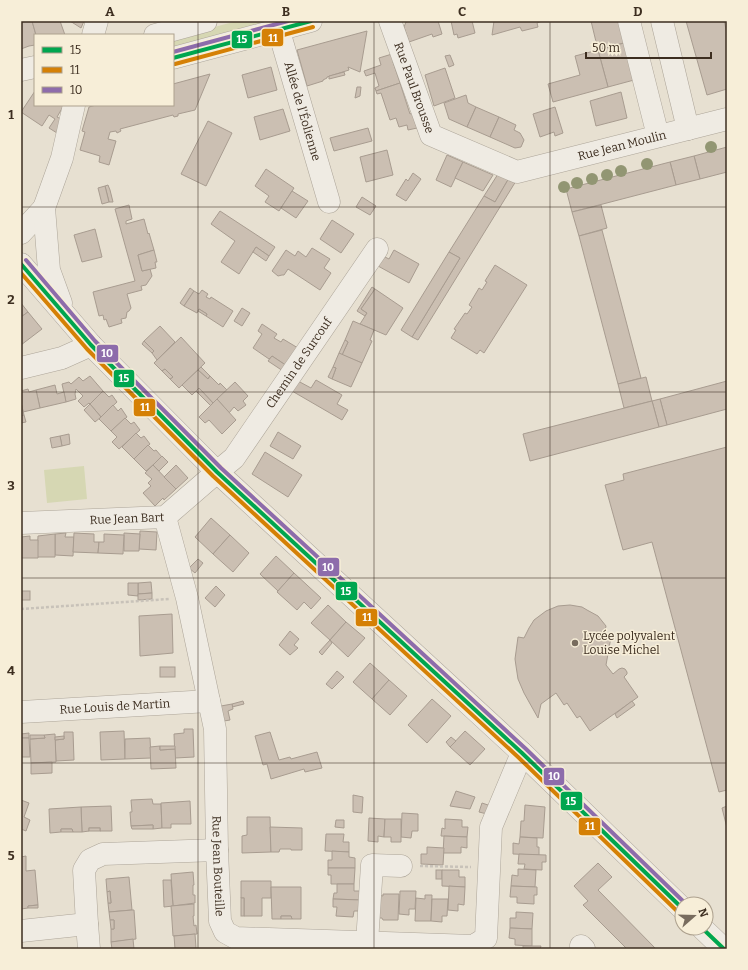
<svg xmlns="http://www.w3.org/2000/svg" width="748" height="970" font-family="Bitter,serif">
<style>
.green{fill:#d6d7b3}
.building{fill:#cbbfb2;stroke:#a89c90}
.lines{fill:none;stroke-linecap:round;stroke-linejoin:round}
.minor-casing{stroke:#ada599;stroke-width:23}
.path{stroke:#c8c2b9;stroke-width:2.5;stroke-dasharray:3 2;stroke-linecap:butt}
.minor{stroke:#efebe3;stroke-width:22}
.bus-1-casing{stroke:#f7eed8;stroke-width:7}
.bus-2-casing{stroke:#f7eed8;stroke-width:7}
.bus-3-casing{stroke:#f7eed8;stroke-width:7}
.bus-1{stroke:#00a64f;stroke-width:4}
.bus-2{stroke:#d58005;stroke-width:4}
.bus-3{stroke:#8d6cab;stroke-width:4}
.tree{fill:#929673}
.grid{fill:none;stroke:#3d2e20;stroke-width:1;stroke-opacity:0.55}
.poi-dot{fill:#786c5e;stroke:#f7eed8;stroke-width:1.5}
.labels{text-anchor:middle;stroke-width:3;stroke-linejoin:round;paint-order:stroke}
.street-label{font-size:12px;fill:#3d2e20;stroke:#f7eed8}
.poi-label{font-size:12px;fill:#3d2e20;stroke:#f7eed8;text-anchor:start}
.line-badge{stroke:#f7eed8;stroke-width:1.5}
.badge-label{font-size:11px;text-anchor:middle;font-weight:bold;fill:#fff}
.neatline{fill:none;stroke:#3d2e20;stroke-width:1.5}
.grid-label{font-size:13px;text-anchor:middle;font-weight:bold;fill:#3d2e20}
</style>
<rect width="100%" height="100%" fill="#e7e0d1"/>
<g class="green">
<path d="M 237,21 L 263,21 L 262,24 L 173,49 L 173,38 Z"/>
<path d="M 84,466 L 87,499 L 47,503 L 44,470 Z"/>
</g>
<g class="building">
<path d="M 26,21 L 32,21 L 36,35 L 35,35 L 35,45 L 29,46 L 21,49 L 21,23 Z"/>
<path d="M 32,21 L 60,21 L 65,35 L 36,35 Z"/>
<path d="M 70,21 L 84,21 L 81,28 Z"/>
<path d="M 410,21 L 438,21 L 442,34 L 433,37 L 432,34 L 409,42 L 404,27 L 406,22 Z"/>
<path d="M 451,21 L 472,21 L 475,33 L 458,38 L 457,34 L 454,35 Z"/>
<path d="M 494,21 L 542,21 L 537,23 L 538,27 L 522,31 L 520,27 L 492,35 Z"/>
<path d="M 591,21 L 618,21 L 624,43 L 598,50 Z"/>
<path d="M 686,21 L 724,21 L 727,33 L 727,89 L 707,95 Z"/>
<path d="M 367,31 L 360,72 L 348,67 L 349,70 L 327,77 L 327,78 L 323,80 L 323,81 L 307,86 L 297,50 Z"/>
<path d="M 624,43 L 634,80 L 608,87 L 598,50 Z"/>
<path d="M 598,50 L 608,87 L 553,102 L 548,84 L 580,75 L 575,56 Z"/>
<path d="M 392,54 L 395,62 L 393,62 L 400,83 L 376,91 L 375,88 L 379,86 L 375,73 L 366,76 L 364,71 L 381,65 L 379,58 Z"/>
<path d="M 450,55 L 454,65 L 449,67 L 445,56 Z"/>
<path d="M 271,67 L 277,90 L 248,98 L 242,75 Z"/>
<path d="M 445,68 L 455,98 L 434,106 L 425,75 Z"/>
<path d="M 344,72 L 345,75 L 329,79 L 329,76 Z"/>
<path d="M 210,74 L 195,110 L 178,114 L 178,116 L 174,117 L 173,115 L 120,129 L 121,131 L 117,133 L 116,131 L 110,132 L 108,139 L 116,141 L 109,165 L 99,162 L 100,156 L 80,150 L 85,132 L 82,131 L 89,107 L 96,105 L 173,105 L 173,84 Z"/>
<path d="M 400,83 L 410,114 L 412,113 L 417,128 L 408,130 L 407,125 L 399,127 L 396,118 L 390,120 L 381,93 L 377,94 L 376,91 Z"/>
<path d="M 357,87 L 361,87 L 360,96 L 355,98 Z"/>
<path d="M 35,91 L 35,105 L 64,105 L 57,117 L 61,119 L 57,133 L 49,128 L 55,119 L 49,115 L 42,126 L 21,112 Z"/>
<path d="M 621,92 L 627,118 L 596,126 L 590,101 Z"/>
<path d="M 466,95 L 468,103 L 476,107 L 467,127 L 449,119 L 444,103 Z"/>
<path d="M 476,107 L 499,117 L 490,137 L 467,127 Z"/>
<path d="M 555,107 L 563,133 L 555,136 L 554,132 L 540,137 L 533,114 Z"/>
<path d="M 283,109 L 290,131 L 260,140 L 254,117 Z"/>
<path d="M 499,117 L 516,125 L 514,130 L 520,133 L 524,140 L 521,147 L 515,148 L 490,137 Z"/>
<path d="M 208,121 L 232,133 L 206,186 L 181,174 Z"/>
<path d="M 368,128 L 372,141 L 334,151 L 330,138 Z"/>
<path d="M 727,147 L 727,172 L 700,179 L 694,156 Z"/>
<path d="M 387,150 L 393,175 L 366,182 L 360,157 Z"/>
<path d="M 447,155 L 463,162 L 451,187 L 436,180 Z"/>
<path d="M 694,156 L 700,179 L 676,185 L 670,162 Z"/>
<path d="M 463,162 L 493,175 L 483,191 L 455,178 Z"/>
<path d="M 670,162 L 676,185 L 572,212 L 566,189 Z"/>
<path d="M 266,169 L 294,188 L 279,211 L 265,202 L 269,196 L 255,186 Z"/>
<path d="M 413,173 L 421,179 L 406,201 L 396,195 L 406,179 L 408,181 Z"/>
<path d="M 498,174 L 509,178 L 495,202 L 484,196 Z"/>
<path d="M 509,178 L 516,181 L 418,340 L 412,337 L 460,258 L 449,252 L 484,196 L 495,202 Z"/>
<path d="M 108,185 L 110,190 L 113,202 L 109,202 L 105,186 Z"/>
<path d="M 105,186 L 109,202 L 102,204 L 98,188 Z"/>
<path d="M 292,191 L 308,201 L 296,218 L 281,208 Z"/>
<path d="M 362,197 L 376,206 L 370,215 L 356,207 Z"/>
<path d="M 129,205 L 132,219 L 126,221 L 126,224 L 144,219 L 148,234 L 149,233 L 154,250 L 138,255 L 142,271 L 150,269 L 152,276 L 146,285 L 141,286 L 142,290 L 127,294 L 131,308 L 129,311 L 127,312 L 126,318 L 121,319 L 122,323 L 109,327 L 106,319 L 104,320 L 103,315 L 99,316 L 93,292 L 135,281 L 115,209 Z"/>
<path d="M 601,205 L 607,228 L 579,236 L 572,212 Z"/>
<path d="M 220,211 L 275,247 L 269,256 L 256,247 L 239,274 L 221,262 L 235,241 L 211,224 Z"/>
<path d="M 332,220 L 354,234 L 341,253 L 320,239 Z"/>
<path d="M 95,229 L 102,257 L 82,262 L 74,235 Z"/>
<path d="M 602,230 L 641,378 L 618,384 L 579,236 Z"/>
<path d="M 256,247 L 269,256 L 266,261 L 253,252 Z"/>
<path d="M 312,248 L 330,259 L 324,268 L 331,273 L 320,290 L 288,269 L 284,275 L 282,275 L 278,276 L 272,271 L 286,250 L 295,256 L 298,251 L 306,257 Z"/>
<path d="M 154,250 L 157,262 L 155,262 L 156,268 L 142,271 L 138,255 Z"/>
<path d="M 394,250 L 419,264 L 409,283 L 378,266 L 383,256 L 389,259 Z"/>
<path d="M 449,252 L 460,258 L 412,337 L 401,330 Z"/>
<path d="M 495,265 L 527,285 L 484,353 L 480,350 L 477,354 L 451,338 L 456,330 L 454,329 L 465,313 L 467,314 L 472,307 L 469,305 L 479,288 L 482,290 L 487,282 L 485,281 Z"/>
<path d="M 372,287 L 375,289 L 361,309 L 367,313 L 365,316 L 357,311 Z"/>
<path d="M 190,288 L 194,291 L 184,306 L 180,303 Z"/>
<path d="M 375,289 L 403,308 L 386,335 L 360,324 L 367,313 L 361,309 Z"/>
<path d="M 202,290 L 208,294 L 206,297 L 210,299 L 211,297 L 233,311 L 223,327 L 206,316 L 207,314 L 199,309 L 197,313 L 184,306 L 194,291 L 199,294 Z"/>
<path d="M 21,303 L 28,312 L 21,317 Z"/>
<path d="M 242,308 L 250,313 L 242,326 L 234,321 Z"/>
<path d="M 199,309 L 207,314 L 206,316 L 198,311 Z"/>
<path d="M 28,312 L 42,329 L 21,345 L 21,317 Z"/>
<path d="M 353,321 L 374,330 L 370,340 L 372,341 L 362,363 L 342,355 L 348,342 L 345,340 Z"/>
<path d="M 262,324 L 277,334 L 274,338 L 281,342 L 283,339 L 298,348 L 287,366 L 272,356 L 269,359 L 253,348 L 262,334 L 258,331 Z"/>
<path d="M 160,326 L 175,342 L 157,360 L 152,353 L 154,351 L 144,341 Z"/>
<path d="M 181,337 L 205,363 L 179,388 L 170,379 L 173,377 L 165,369 L 162,371 L 154,363 Z"/>
<path d="M 345,340 L 348,342 L 342,355 L 339,353 Z"/>
<path d="M 144,341 L 154,351 L 152,353 L 142,344 Z"/>
<path d="M 339,353 L 362,363 L 351,387 L 332,379 L 336,368 L 333,367 Z"/>
<path d="M 272,356 L 287,366 L 283,371 L 268,361 Z"/>
<path d="M 201,367 L 210,376 L 208,379 L 198,370 Z"/>
<path d="M 333,367 L 336,368 L 332,379 L 328,377 Z"/>
<path d="M 165,369 L 173,377 L 170,379 L 162,371 Z"/>
<path d="M 198,370 L 208,379 L 210,376 L 219,385 L 220,383 L 227,390 L 213,403 L 199,388 L 192,395 L 182,385 Z"/>
<path d="M 90,376 L 103,391 L 90,404 L 89,403 L 84,407 L 78,401 L 83,396 L 76,389 L 75,394 L 76,399 L 66,402 L 62,384 L 69,382 L 71,384 L 79,377 L 83,381 Z"/>
<path d="M 646,377 L 652,401 L 624,408 L 618,384 Z"/>
<path d="M 316,380 L 342,395 L 337,404 L 348,410 L 342,420 L 292,391 L 298,381 L 311,388 Z"/>
<path d="M 727,381 L 727,409 L 667,425 L 660,399 Z"/>
<path d="M 235,382 L 248,396 L 243,401 L 246,405 L 238,411 L 234,407 L 229,413 L 217,399 Z"/>
<path d="M 55,385 L 57,394 L 64,392 L 66,402 L 40,408 L 36,390 Z"/>
<path d="M 199,388 L 213,403 L 211,406 L 196,391 Z"/>
<path d="M 28,389 L 29,392 L 36,390 L 40,408 L 23,412 L 21,402 L 21,391 Z"/>
<path d="M 103,391 L 109,397 L 112,395 L 117,402 L 101,417 L 90,404 Z"/>
<path d="M 217,399 L 236,420 L 222,434 L 209,420 L 205,423 L 199,417 Z"/>
<path d="M 660,399 L 667,425 L 659,427 L 652,401 Z"/>
<path d="M 652,401 L 659,427 L 530,461 L 523,434 Z"/>
<path d="M 21,402 L 24,415 L 21,416 Z"/>
<path d="M 90,404 L 101,417 L 95,422 L 84,410 Z"/>
<path d="M 113,405 L 118,411 L 121,408 L 127,417 L 111,431 L 99,419 Z"/>
<path d="M 24,415 L 26,422 L 21,423 L 21,416 Z"/>
<path d="M 125,418 L 131,424 L 134,422 L 140,430 L 119,449 L 112,442 L 117,437 L 111,431 Z"/>
<path d="M 278,432 L 301,446 L 293,459 L 270,446 Z"/>
<path d="M 136,433 L 141,438 L 144,436 L 150,444 L 134,459 L 122,447 Z"/>
<path d="M 69,434 L 70,444 L 62,446 L 60,436 Z"/>
<path d="M 60,436 L 62,446 L 52,448 L 50,438 Z"/>
<path d="M 148,445 L 154,451 L 156,450 L 162,457 L 146,471 L 134,459 Z"/>
<path d="M 727,447 L 727,790 L 719,792 L 652,542 L 623,550 L 605,485 L 624,480 L 623,474 Z"/>
<path d="M 265,452 L 302,475 L 288,497 L 252,474 Z"/>
<path d="M 162,456 L 168,462 L 159,471 L 153,465 Z"/>
<path d="M 153,465 L 176,489 L 164,500 L 163,498 L 155,506 L 143,493 L 151,486 L 148,483 L 152,479 L 145,473 Z"/>
<path d="M 176,465 L 188,478 L 176,489 L 164,477 Z"/>
<path d="M 211,518 L 230,535 L 213,554 L 195,537 Z"/>
<path d="M 140,531 L 157,532 L 156,550 L 139,549 Z"/>
<path d="M 66,533 L 65,537 L 74,537 L 73,556 L 55,555 L 55,534 Z"/>
<path d="M 74,533 L 94,534 L 94,542 L 99,542 L 98,553 L 73,552 Z"/>
<path d="M 124,533 L 140,534 L 139,551 L 124,551 Z"/>
<path d="M 55,534 L 55,557 L 37,557 L 38,536 Z"/>
<path d="M 104,534 L 124,535 L 123,554 L 98,553 L 99,542 L 104,542 Z"/>
<path d="M 230,535 L 249,553 L 233,572 L 213,554 Z"/>
<path d="M 30,536 L 30,540 L 38,540 L 38,558 L 21,558 L 21,537 Z"/>
<path d="M 276,556 L 294,573 L 278,591 L 260,574 Z"/>
<path d="M 198,559 L 203,563 L 195,573 L 189,568 Z"/>
<path d="M 294,573 L 321,598 L 311,609 L 304,602 L 297,610 L 277,592 Z"/>
<path d="M 151,582 L 152,593 L 138,594 L 138,583 Z"/>
<path d="M 128,583 L 138,583 L 138,596 L 128,595 Z"/>
<path d="M 216,586 L 225,595 L 215,607 L 205,598 Z"/>
<rect x="21" y="591" width="9" height="9"/>
<path d="M 152,593 L 152,599 L 138,600 L 138,594 Z"/>
<path d="M 328,605 L 346,622 L 330,640 L 311,623 Z"/>
<path d="M 570,605 L 582,607 L 587,610 L 598,616 L 606,626 L 604,635 L 611,637 L 606,665 L 613,674 L 619,669 L 622,668 L 625,669 L 627,672 L 627,674 L 624,677 L 638,697 L 590,731 L 580,716 L 577,718 L 567,703 L 564,705 L 556,693 L 541,704 L 538,718 L 524,693 L 518,679 L 516,666 L 515,659 L 518,637 L 524,638 L 529,628 L 534,620 L 546,611 L 558,606 Z"/>
<path d="M 172,614 L 173,653 L 140,656 L 139,616 Z"/>
<path d="M 346,622 L 365,638 L 348,657 L 330,640 Z"/>
<path d="M 290,631 L 299,639 L 294,645 L 298,648 L 290,655 L 279,645 Z"/>
<path d="M 330,640 L 332,643 L 322,655 L 319,652 Z"/>
<path d="M 370,663 L 389,680 L 372,699 L 353,682 Z"/>
<rect x="160" y="667" width="15" height="10"/>
<path d="M 337,671 L 344,677 L 332,689 L 326,684 Z"/>
<path d="M 389,680 L 407,696 L 390,715 L 372,699 Z"/>
<path d="M 432,699 L 451,716 L 427,743 L 408,725 Z"/>
<path d="M 243,701 L 244,704 L 232,707 L 232,704 Z"/>
<path d="M 632,701 L 635,705 L 617,718 L 615,714 Z"/>
<path d="M 232,704 L 233,709 L 228,711 L 230,720 L 224,721 L 221,706 Z"/>
<path d="M 184,729 L 193,729 L 194,757 L 175,758 L 174,734 L 184,733 Z"/>
<path d="M 124,731 L 125,759 L 101,760 L 100,732 Z"/>
<path d="M 465,731 L 485,749 L 470,765 L 450,747 Z"/>
<path d="M 64,732 L 73,732 L 74,760 L 56,761 L 55,740 L 64,739 Z"/>
<path d="M 270,732 L 279,760 L 290,757 L 291,759 L 317,752 L 322,768 L 305,772 L 304,769 L 271,779 L 267,764 L 263,765 L 255,736 Z"/>
<path d="M 29,733 L 29,738 L 21,738 L 21,734 Z"/>
<path d="M 55,734 L 56,762 L 31,763 L 30,739 L 45,738 L 44,735 Z"/>
<path d="M 30,735 L 44,735 L 45,738 L 30,739 Z"/>
<path d="M 64,736 L 64,739 L 55,740 L 55,737 Z"/>
<path d="M 451,737 L 456,741 L 450,747 L 446,742 Z"/>
<path d="M 21,738 L 29,738 L 30,757 L 21,757 Z"/>
<path d="M 150,738 L 151,758 L 125,759 L 125,739 Z"/>
<path d="M 160,746 L 160,750 L 175,749 L 176,768 L 151,769 L 150,747 Z"/>
<path d="M 160,746 L 175,746 L 175,749 L 160,750 Z"/>
<path d="M 52,762 L 52,773 L 31,774 L 31,763 Z"/>
<path d="M 456,791 L 475,797 L 470,809 L 450,806 Z"/>
<path d="M 353,795 L 363,797 L 362,813 L 353,812 Z"/>
<path d="M 152,799 L 153,804 L 161,804 L 162,828 L 153,829 L 153,825 L 131,826 L 130,812 L 132,812 L 131,800 Z"/>
<path d="M 21,800 L 29,803 L 24,817 L 30,820 L 26,831 L 21,829 Z"/>
<path d="M 190,801 L 191,824 L 171,824 L 171,828 L 162,828 L 161,803 Z"/>
<path d="M 482,803 L 491,806 L 487,814 L 479,812 Z"/>
<path d="M 525,805 L 545,807 L 543,838 L 520,837 L 521,821 L 524,821 Z"/>
<path d="M 111,806 L 112,831 L 100,831 L 100,828 L 89,828 L 89,831 L 82,832 L 81,807 Z"/>
<path d="M 727,806 L 727,828 L 722,808 Z"/>
<path d="M 81,807 L 82,832 L 73,832 L 72,829 L 61,829 L 61,832 L 50,833 L 49,809 Z"/>
<path d="M 402,813 L 418,814 L 418,831 L 412,831 L 411,838 L 401,837 Z"/>
<path d="M 247,817 L 270,817 L 271,852 L 242,853 L 242,836 L 247,835 Z"/>
<path d="M 369,818 L 385,819 L 384,837 L 378,836 L 378,842 L 368,841 Z"/>
<path d="M 385,819 L 401,819 L 401,842 L 391,842 L 391,837 L 384,837 Z"/>
<path d="M 445,819 L 462,820 L 462,827 L 468,827 L 467,837 L 441,836 L 442,828 L 445,829 Z"/>
<path d="M 336,820 L 344,820 L 344,828 L 335,827 Z"/>
<path d="M 153,825 L 153,829 L 132,829 L 131,826 Z"/>
<path d="M 270,827 L 302,828 L 302,850 L 291,850 L 291,849 L 280,849 L 279,852 L 271,852 Z"/>
<rect x="89" y="828" width="11" height="3"/>
<path d="M 61,829 L 72,829 L 73,832 L 61,832 Z"/>
<path d="M 326,834 L 344,834 L 343,842 L 349,842 L 349,852 L 325,851 Z"/>
<path d="M 444,836 L 467,837 L 467,848 L 461,847 L 461,853 L 443,853 Z"/>
<path d="M 520,837 L 537,838 L 537,847 L 539,847 L 539,855 L 513,854 L 513,843 L 519,844 Z"/>
<path d="M 427,847 L 444,848 L 443,865 L 421,864 L 421,854 L 427,854 Z"/>
<path d="M 332,851 L 349,852 L 349,857 L 355,858 L 355,868 L 328,868 L 328,860 L 332,860 Z"/>
<path d="M 519,854 L 546,855 L 546,862 L 542,862 L 542,870 L 524,869 L 525,864 L 518,864 Z"/>
<path d="M 26,856 L 26,871 L 35,870 L 38,905 L 28,906 L 28,908 L 21,909 L 21,857 Z"/>
<path d="M 598,863 L 612,877 L 598,890 L 656,949 L 627,949 L 583,905 L 588,901 L 574,886 Z"/>
<path d="M 328,868 L 355,868 L 354,884 L 331,884 L 331,875 L 328,875 Z"/>
<path d="M 518,869 L 536,870 L 535,887 L 511,886 L 512,875 L 518,876 Z"/>
<rect x="436" y="870" width="6" height="9"/>
<path d="M 442,870 L 459,870 L 459,877 L 465,877 L 465,887 L 442,886 Z"/>
<path d="M 193,872 L 194,885 L 193,885 L 193,895 L 195,895 L 195,903 L 173,906 L 171,874 Z"/>
<path d="M 129,877 L 132,910 L 109,912 L 108,903 L 111,903 L 110,891 L 107,892 L 106,879 Z"/>
<path d="M 163,880 L 171,880 L 173,906 L 164,907 Z"/>
<path d="M 241,881 L 271,881 L 271,898 L 262,898 L 262,916 L 244,916 L 244,898 L 241,898 Z"/>
<path d="M 337,884 L 354,884 L 354,891 L 361,891 L 361,900 L 333,899 L 334,893 L 337,893 Z"/>
<path d="M 449,886 L 465,887 L 464,905 L 458,904 L 458,911 L 448,910 Z"/>
<path d="M 511,886 L 537,887 L 537,895 L 534,895 L 534,904 L 517,903 L 517,897 L 510,897 Z"/>
<path d="M 271,887 L 301,887 L 301,919 L 292,919 L 291,916 L 281,916 L 281,919 L 272,919 Z"/>
<path d="M 110,891 L 111,903 L 108,903 L 107,892 Z"/>
<path d="M 400,891 L 416,891 L 415,909 L 409,909 L 409,915 L 399,914 Z"/>
<path d="M 383,894 L 399,894 L 398,920 L 383,920 L 382,918 L 378,918 L 378,895 L 383,896 Z"/>
<path d="M 425,895 L 432,895 L 431,921 L 415,921 L 416,898 L 425,899 Z"/>
<rect x="241" y="898" width="3" height="18"/>
<path d="M 333,899 L 361,900 L 360,911 L 354,911 L 353,917 L 336,916 L 337,907 L 333,907 Z"/>
<path d="M 432,899 L 448,899 L 447,916 L 442,916 L 442,922 L 431,921 Z"/>
<path d="M 194,904 L 194,916 L 193,916 L 194,926 L 196,925 L 197,934 L 173,936 L 171,906 Z"/>
<path d="M 38,905 L 38,908 L 28,908 L 28,906 Z"/>
<path d="M 132,910 L 134,910 L 136,939 L 111,942 L 111,929 L 114,929 L 114,920 L 110,920 L 109,912 Z"/>
<path d="M 516,912 L 533,913 L 532,929 L 510,928 L 510,918 L 516,918 Z"/>
<path d="M 281,916 L 291,916 L 292,919 L 281,919 Z"/>
<path d="M 110,920 L 114,920 L 114,929 L 111,929 Z"/>
<path d="M 510,928 L 532,929 L 532,946 L 515,945 L 515,939 L 509,938 Z"/>
<path d="M 195,934 L 196,948 L 195,949 L 175,949 L 174,936 Z"/>
<path d="M 133,939 L 134,949 L 112,949 L 111,942 Z"/>
<path d="M 523,946 L 541,946 L 540,949 L 523,949 Z"/>
</g>
<g class="lines">
<defs>
<g id="minor">
<path id="s1" d="M 276,21 L 329,202"/>
<path id="s2" d="M 390,21 L 431,135 L 517,172 L 727,119"/>
<path d="M 629,21 L 658,136"/>
<path d="M 662,21 L 688,129"/>
<path d="M 93,35 L 97,21"/>
<path d="M 155,35 L 206,21"/>
<path d="M 173,58 L 311,21"/>
<path d="M 21,70 L 35,67"/>
<path d="M 21,233 L 44,208"/>
<path d="M 21,264 L 91,345 L 217,472 L 522,753 L 682,908"/>
<path d="M 61,303 L 49,270 L 44,208 L 62,158 L 74,105"/>
<path d="M 21,368 L 62,358 L 91,345"/>
<path id="s3" d="M 165,517 L 187,598 L 215,729 L 217,850 L 220,921 L 225,932 L 236,938 L 473,946 L 486,938 L 491,827 L 522,753"/>
<path id="s4" d="M 21,523 L 165,517 L 217,472 L 234,458 L 377,249"/>
<path id="s5" d="M 21,712 L 209,701"/>
<path d="M 702,928 L 724,949"/>
<path d="M 21,931 L 87,924"/>
<path d="M 367,943 L 372,865 L 401,866"/>
<path d="M 581,946 L 584,949"/>
<path d="M 89,949 L 87,924 L 84,870 L 90,860 L 103,854 L 217,850"/>
</g>
</defs>
<use href="#minor" class="minor-casing"/>
<g class="path">
<path d="M 21,609 L 169,599"/>
<path d="M 420,866 L 471,867"/>
</g>
<use href="#minor" class="minor"/>
<defs>
<g id="bus-1">
<path d="M 173,58 L 311,21"/>
<path d="M 21,264 L 91,345 L 217,472 L 522,753 L 682,908"/>
<path d="M 702,928 L 724,949"/>
</g>
<g id="bus-2">
<path d="M 175,64 L 313,27"/>
<path d="M 21,273 L 87,349 L 213,476 L 518,757 L 678,912"/>
</g>
<g id="bus-3">
<path d="M 173,52 L 288,21"/>
<path d="M 26,260 L 95,341 L 221,468 L 526,749 L 686,904"/>
</g>
</defs>
<use href="#bus-1" class="bus-1-casing"/>
<use href="#bus-2" class="bus-2-casing"/>
<use href="#bus-3" class="bus-3-casing"/>
<use href="#bus-1" class="bus-1"/>
<use href="#bus-2" class="bus-2"/>
<use href="#bus-3" class="bus-3"/>
</g>
<g class="tree">
<circle cx="711" cy="147" r="6"/>
<circle cx="647" cy="164" r="6"/>
<circle cx="621" cy="171" r="6"/>
<circle cx="607" cy="175" r="6"/>
<circle cx="592" cy="179" r="6"/>
<circle cx="577" cy="183" r="6"/>
<circle cx="564" cy="187" r="6"/>
</g>
<path class="grid" d="M 198,21 L 198,949M 374,21 L 374,949M 550,21 L 550,949M 21,207 L 727,207M 21,392 L 727,392M 21,578 L 727,578M 21,763 L 727,763"/>
<circle class="poi-dot" cx="575" cy="643" r="4"/>
<g class="labels">
<g class="street-label">
<text dy="4" stroke="none"><textPath href="#s2" startOffset="71">Rue Paul Brousse</textPath></text>
<text dy="4" stroke="none"><textPath href="#s1" startOffset="94">Allée de l'Éolienne</textPath></text>
<text dy="4" stroke="none"><textPath href="#s2" startOffset="323">Rue Jean Moulin</textPath></text>
<text dy="4" stroke="none"><textPath href="#s4" startOffset="350">Chemin de Surcouf</textPath></text>
<text dy="4" stroke="none"><textPath href="#s4" startOffset="106">Rue Jean Bart</textPath></text>
<text dy="4" stroke="none"><textPath href="#s5" startOffset="94">Rue Louis de Martin</textPath></text>
<text dy="4" stroke="none"><textPath href="#s3" startOffset="355">Rue Jean Bouteille</textPath></text>
</g>
<g class="poi-label">
<text x="583" y="640">Lycée polyvalent<tspan x="583" dy="14">Louise Michel</tspan></text>
</g>
</g>
<g class="line-badge">
<rect x="261" y="28" width="23" height="19" rx="4" fill="#d58005"/>
<rect x="231" y="30" width="22" height="19" rx="4" fill="#00a64f"/>
<rect x="96" y="344" width="23" height="19" rx="4" fill="#8d6cab"/>
<rect x="113" y="369" width="22" height="19" rx="4" fill="#00a64f"/>
<rect x="133" y="398" width="23" height="19" rx="4" fill="#d58005"/>
<rect x="317" y="557" width="23" height="20" rx="4" fill="#8d6cab"/>
<rect x="335" y="581" width="23" height="20" rx="4" fill="#00a64f"/>
<rect x="355" y="608" width="23" height="19" rx="4" fill="#d58005"/>
<rect x="543" y="767" width="22" height="19" rx="4" fill="#8d6cab"/>
<rect x="560" y="791" width="23" height="20" rx="4" fill="#00a64f"/>
<rect x="578" y="817" width="23" height="19" rx="4" fill="#d58005"/>
</g>
<g class="badge-label">
<text x="273" y="42">11</text>
<text x="242" y="43">15</text>
<text x="107" y="357">10</text>
<text x="124" y="382">15</text>
<text x="145" y="411">11</text>
<text x="328" y="571">10</text>
<text x="346" y="595">15</text>
<text x="367" y="621">11</text>
<text x="554" y="780">10</text>
<text x="571" y="805">15</text>
<text x="590" y="830">11</text>
</g>
<rect width="748" height="970" fill="none" stroke="#f7eed8" stroke-width="44"/>
<rect x="34" y="34" width="140" height="72" fill="#f7eed8" stroke="#ada18e"/>
<rect x="42" y="47" width="20" height="6" fill="#00a64f" stroke="#ada18e"/>
<text x="70" y="54" font-size="12" fill="#3d2e20">15</text>
<rect x="42" y="67" width="20" height="6" fill="#d58005" stroke="#ada18e"/>
<text x="70" y="74" font-size="12" fill="#3d2e20">11</text>
<rect x="42" y="87" width="20" height="6" fill="#8d6cab" stroke="#ada18e"/>
<text x="70" y="94" font-size="12" fill="#3d2e20">10</text>
<g transform="translate(694 916) rotate(70)"><circle r="19" fill="#f7eed8" stroke="#ada18e"/>
<path d="M0-3L7 15L0 10L-7 15Z" fill="#786c5e"/>
<text y="-6" font-size="11" font-weight="bold" text-anchor="middle" fill="#3d2e20">N</text>
</g>
<path d="M586 52v6h125v-6" fill="none" stroke="#3d2e20" stroke-width="2"/>
<text x="592" y="52" font-size="12" fill="#3d2e20" stroke="#f7eed8" stroke-width="3" paint-order="stroke">50 m</text>
<rect x="22" y="22" width="704" height="926" class="neatline"/>
<g class="grid-label">
<text x="110" y="16">A</text>
<text x="286" y="16">B</text>
<text x="462" y="16">C</text>
<text x="638" y="16">D</text>
<text x="11" y="119">1</text>
<text x="11" y="304">2</text>
<text x="11" y="490">3</text>
<text x="11" y="675">4</text>
<text x="11" y="860">5</text>
</g>
</svg>
